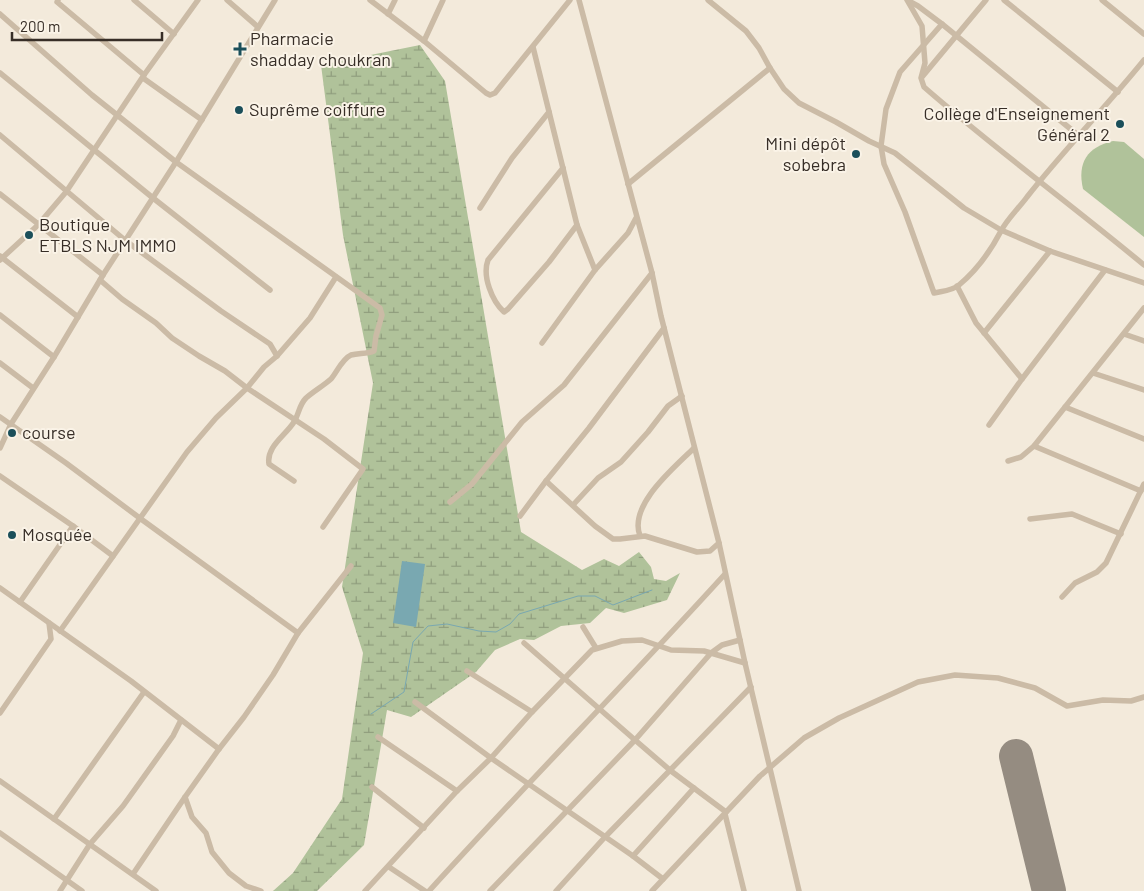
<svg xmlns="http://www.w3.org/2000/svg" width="1144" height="891" font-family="Barlow,sans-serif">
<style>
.wetland{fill:url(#wetland-marsh)}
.green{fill:#b0c29a}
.water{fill:#79a8b1}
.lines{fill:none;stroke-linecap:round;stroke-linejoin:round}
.stream{stroke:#79a8b1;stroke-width:1}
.runway{stroke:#958c81;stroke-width:34}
.minor{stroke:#cbbba6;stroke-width:5.5}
.poi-dot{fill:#1b4f5a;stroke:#faf3e7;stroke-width:2}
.labels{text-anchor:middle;stroke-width:4;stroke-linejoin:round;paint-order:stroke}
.poi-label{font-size:18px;fill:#372e27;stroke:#faf3e7;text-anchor:start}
</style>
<defs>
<pattern id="wetland-marsh" width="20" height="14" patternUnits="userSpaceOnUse" patternTransform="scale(1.25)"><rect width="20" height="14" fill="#b0c29a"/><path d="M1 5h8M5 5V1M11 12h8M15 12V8" fill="none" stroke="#909e7e"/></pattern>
</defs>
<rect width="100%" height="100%" fill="#f3eadb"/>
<path class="wetland" d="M 420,45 L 445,81 L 521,532 L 582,570 L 604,559 L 619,566 L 639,552 L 651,567 L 654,579 L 666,581 L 680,573 L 667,600 L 624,613 L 606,608 L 590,623 L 561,626 L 534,640 L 520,639 L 495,650 L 476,672 L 411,717 L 387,710 L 364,845 L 317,891 L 273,891 L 293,873 L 342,799 L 363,653 L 342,587 L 373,383 L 343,235 L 321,65 Z"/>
<path class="green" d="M 1113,141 L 1124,142 L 1144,159 L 1144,237 L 1083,189 C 1077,163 1087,147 1113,141 Z"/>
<path class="water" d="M 402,561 L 425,564 L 416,627 L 393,623 Z"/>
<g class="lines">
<path class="stream" d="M 371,714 L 404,692 L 413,642 L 428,626 L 447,624 L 479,631 L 496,632 L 510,624 L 519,614 L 578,596 L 595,596 L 613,605 L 652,590"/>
<path class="runway" d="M 1016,756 L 1049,891"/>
<g class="minor">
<path d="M 58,0 L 57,2 L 144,75"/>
<path d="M 134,0 L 174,34"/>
<path d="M 227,0 L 258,27"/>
<path d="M 370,0 L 424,41 L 486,93 L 490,95 L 495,93 L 570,0"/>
<path d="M 579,0 L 652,273 L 661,316 L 719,543 L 745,663 L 799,891"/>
<path d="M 708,0 L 746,31 L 759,48 L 770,68 L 784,89 L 799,103 L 836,122 L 869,141 L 895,153 L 964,208 L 1001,230 L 1050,251 L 1144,283"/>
<path d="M 907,0 L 922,26 L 925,63 L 921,78 L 924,87 C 995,149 1072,205 1144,265"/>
<path d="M 1004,0 L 1118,92"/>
<path d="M 1102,0 L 1144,34"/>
<path d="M 909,1 L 918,6 L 942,24"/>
<path d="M 0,14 L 92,95 L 176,162 L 380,308 L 382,315 L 376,336 L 374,351 C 367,354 359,353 351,355 C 342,359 337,372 331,379 C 323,386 314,391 306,398 C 299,405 299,414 294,422 C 285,436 266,447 269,464 L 294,481"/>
<path d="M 388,14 L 395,0"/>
<path d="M 424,41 L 443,0"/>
<path d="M 533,47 L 577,225 L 595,270"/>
<path d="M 0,73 L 153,198 L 270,290"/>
<path d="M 922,77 L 986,0"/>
<path d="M 143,78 L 202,120"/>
<path d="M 0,135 L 126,241 L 221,311 L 270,344 L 277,356"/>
<path d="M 1078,135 L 942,24 L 900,72 L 886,109 L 881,146 L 884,164 L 905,212 L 934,293 C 943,291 952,291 959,285 C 976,271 991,250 1001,231 C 1007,219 1019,208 1027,197 C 1064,150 1106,107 1144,60"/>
<path d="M 563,168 L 488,260 C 482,276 492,301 504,312 L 508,309 L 549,262 L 577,225"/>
<path d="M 628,184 L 770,68"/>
<path d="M 0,194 L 103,275"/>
<path d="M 480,208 L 512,158 L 549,112"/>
<path d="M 0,256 L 78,317"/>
<path d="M 0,260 L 38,225 L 66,192 L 144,75 L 198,0"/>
<path d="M 100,280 L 122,299 L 156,323 L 172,338 L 199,356 L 225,371 L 247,388 L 324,439 L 363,469 L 323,527"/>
<path d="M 957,286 L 976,323 L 1022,379"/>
<path d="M 0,315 L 54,357"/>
<path d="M 664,328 L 589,428 L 546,481 L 595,526 L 613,539 L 620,539 L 645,536 L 697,552 L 710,551 L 719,543"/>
<path d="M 984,333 L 1050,251"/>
<path d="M 1124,334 L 1144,341"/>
<path d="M 542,343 L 595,270 L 628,233 L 636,218"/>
<path d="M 0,363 L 33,388"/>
<path d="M 1093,373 L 1144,390"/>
<path d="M 1065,407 L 1144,439"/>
<path d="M 0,417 L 66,463 L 141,519 L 298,633 L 273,675 L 244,717 L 219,749 L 185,797 L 133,874"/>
<path d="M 989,425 L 1022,379 L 1105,270"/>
<path d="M 1034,446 L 1141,491"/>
<path d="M 0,448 L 11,424 L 54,357 L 103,275 L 176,162 L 275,0"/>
<path d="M 1008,461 L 1021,457 L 1034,446 L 1144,308"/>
<path d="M 0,476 L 73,526 L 113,556"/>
<path d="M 450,502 L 472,484 L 522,422 L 564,385 L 652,273"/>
<path d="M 573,505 L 598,478 L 621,462 L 648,432 L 668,406 L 682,396"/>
<path d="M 520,516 L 546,481"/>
<path d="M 1030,519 L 1072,514 L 1121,534"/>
<path d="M 640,536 C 628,505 675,467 694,448"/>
<path d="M 0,588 L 131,681 L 219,749"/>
<path d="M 1062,597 L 1075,583 L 1097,572 L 1106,563 L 1144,484"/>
<path d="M 20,602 L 73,526"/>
<path d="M 583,627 L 596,648"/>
<path d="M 60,631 L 187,452 L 216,418 L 247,388 L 264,367 L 277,356 L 310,318 L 336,277"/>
<path d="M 298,633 L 351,566"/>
<path d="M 524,643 L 635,740 L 671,771 L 726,812"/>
<path d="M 467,671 L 532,712"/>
<path d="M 415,702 L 491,758 L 633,856 L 663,879"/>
<path d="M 0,713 L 51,639 L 49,623"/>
<path d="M 378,737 L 457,791"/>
<path d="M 0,781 L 156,891"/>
<path d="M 372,787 L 424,828"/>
<path d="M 185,797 L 192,817 L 206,833 L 212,852 L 229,873 L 246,886 L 261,891"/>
<path d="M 725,814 L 744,891"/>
<path d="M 54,819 L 144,692"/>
<path d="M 0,833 L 82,891"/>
<path d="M 633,856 L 694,788"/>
<path d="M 389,867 L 425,891"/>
<path d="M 60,891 L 90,844 L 123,806 L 173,736 L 181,720"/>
<path d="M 365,891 L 457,791 L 491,758 L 532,712 L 592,650 L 622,641 L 642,640 L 671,650 L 704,651 L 745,663"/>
<path d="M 429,891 C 526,784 628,681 725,574"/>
<path d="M 490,891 L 635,740 L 711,653 L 722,645 L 740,640"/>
<path d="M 556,891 L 605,837 L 751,687"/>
<path d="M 652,891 L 760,776 L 804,738 L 839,718 L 918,682 L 955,675 L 998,678 L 1035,688 L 1067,706 L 1103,700 L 1131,701 L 1144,697"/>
</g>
</g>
<g class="poi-dot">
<path d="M237.5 41.5h5v5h5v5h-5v5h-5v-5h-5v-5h5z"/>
<circle cx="239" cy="110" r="5"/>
<circle cx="1120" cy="124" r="5"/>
<circle cx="856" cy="154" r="5"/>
<circle cx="29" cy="235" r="5"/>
<circle cx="12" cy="433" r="5"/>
<circle cx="12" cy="535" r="5"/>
</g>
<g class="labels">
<g class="poi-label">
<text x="250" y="45">Pharmacie<tspan x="250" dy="21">shadday choukran</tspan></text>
<text x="249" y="116">Suprême coiffure</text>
<text x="1110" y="120" text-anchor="end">Collège d'Enseignement<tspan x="1110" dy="21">Général 2</tspan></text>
<text x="846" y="150" text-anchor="end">Mini dépôt<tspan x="846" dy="21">sobebra</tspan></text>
<text x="39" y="231">Boutique<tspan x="39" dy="21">ETBLS NJM IMMO</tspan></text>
<text x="22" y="439">course</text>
<text x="22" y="541">Mosquée</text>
</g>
</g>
<path d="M12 32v8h150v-8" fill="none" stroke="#372e27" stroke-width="2.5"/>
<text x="20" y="32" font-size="15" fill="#372e27" stroke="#faf3e7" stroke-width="4" paint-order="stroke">200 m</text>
</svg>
